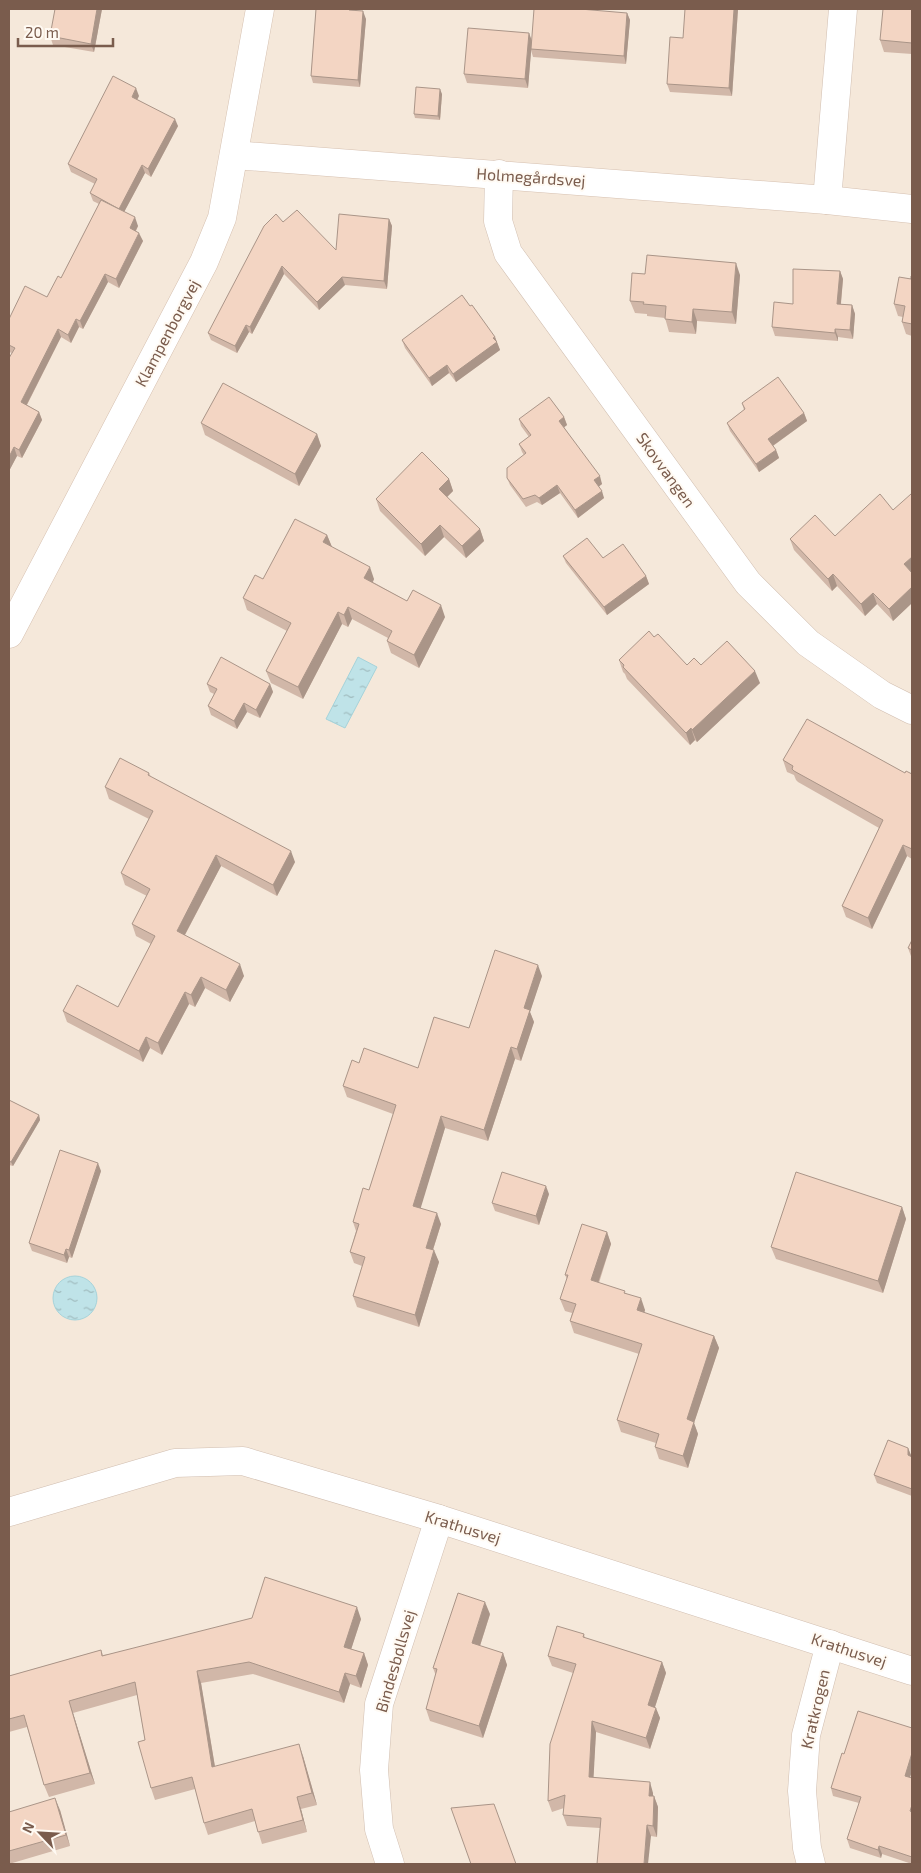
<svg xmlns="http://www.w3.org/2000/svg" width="921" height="1873" font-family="'Exo 2',sans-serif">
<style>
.residential{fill:#f5e8da}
.water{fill:url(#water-ripples);stroke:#a5d3da}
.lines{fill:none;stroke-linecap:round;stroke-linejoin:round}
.street-casing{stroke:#d1beb0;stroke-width:29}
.secondary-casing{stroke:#d6c0b0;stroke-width:29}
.street{stroke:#fff;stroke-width:28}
.secondary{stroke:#fff;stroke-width:28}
.wall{fill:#d1b7a8}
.shaded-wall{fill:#aa9588}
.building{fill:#f3d5c3;stroke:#aa9588}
.labels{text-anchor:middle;stroke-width:4;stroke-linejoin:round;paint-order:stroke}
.street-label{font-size:16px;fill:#7a5c4d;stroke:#fffaf3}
</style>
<defs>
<pattern id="water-ripples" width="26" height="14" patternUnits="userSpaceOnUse" patternTransform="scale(1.25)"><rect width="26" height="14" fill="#bfe3e8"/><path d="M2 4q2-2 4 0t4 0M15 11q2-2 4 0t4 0" fill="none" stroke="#a0bbbe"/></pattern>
</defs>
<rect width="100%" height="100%" fill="#fdf6ec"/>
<rect class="residential" x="9" y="9" width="903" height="1855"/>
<g class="water">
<path d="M 358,657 L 377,667 L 345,728 L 326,719 Z"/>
<circle cx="75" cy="1298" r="22"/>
</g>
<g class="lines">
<defs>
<g id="street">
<path d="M 499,174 L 498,221 L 508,253 L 748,583 L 808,643 L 882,695 L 912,710"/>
<path d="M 827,200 L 843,9"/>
<path d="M 9,1512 L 175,1463 L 243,1461 L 439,1519 L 912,1671"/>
<path d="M 390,1864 L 379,1829 L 374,1770 L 379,1704 L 439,1519"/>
<path d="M 811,1864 L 807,1848 L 802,1791 L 806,1735 L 830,1644"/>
</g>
<g id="secondary">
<path d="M 234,155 L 827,200 L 912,209"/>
<path d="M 9,634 L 204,262 L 222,218 L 260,9"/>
</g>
</defs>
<use href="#street" class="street-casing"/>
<use href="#secondary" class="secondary-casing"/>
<use href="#street" class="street"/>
<use href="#secondary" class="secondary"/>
</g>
<g class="wall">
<path d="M 102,9 L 94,52 L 53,45 L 50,36 Z"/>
<path d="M 316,9 L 353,9 L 353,10 L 366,19 L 360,87 L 313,83 L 311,76 Z"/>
<path d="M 738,9 L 732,96 L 670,92 L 667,84 Z"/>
<path d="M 912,9 L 912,54 L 884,52 L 880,40 Z"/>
<path d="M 627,13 L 630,20 L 626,64 L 533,57 L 531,50 L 528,88 L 467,83 L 464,74 L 529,33 L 531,40 Z"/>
<path d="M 442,94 L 440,120 L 415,118 L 414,114 Z"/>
<path d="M 139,96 L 137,99 L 178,126 L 151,177 L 145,173 L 124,212 L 138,226 L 136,231 L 143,241 L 119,288 L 108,282 L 83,329 L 79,327 L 71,343 L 61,337 L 27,405 L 39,412 L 42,420 L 22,458 L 17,456 L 9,471 L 9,358 L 12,353 L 9,352 L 9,319 L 47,297 L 61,278 L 99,204 L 93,201 L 90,193 L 95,184 L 71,172 L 68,164 Z"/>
<path d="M 389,219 L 392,226 L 387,289 L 345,285 L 319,310 L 284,274 L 252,334 L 249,332 L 237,353 L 211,340 L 208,333 L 283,222 L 336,250 Z"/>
<path d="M 840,271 L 843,279 L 841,304 L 852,305 L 855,314 L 853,339 L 838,337 L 838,341 L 775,336 L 772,327 L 793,304 Z"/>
<path d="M 645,274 L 740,275 L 736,324 L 697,321 L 696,334 L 669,332 L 665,318 L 647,316 L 647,314 L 635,313 L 630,301 Z"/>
<path d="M 912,276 L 912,336 L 906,334 L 902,322 L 903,317 L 898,316 L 894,304 Z"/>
<path d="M 495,337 L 500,350 L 456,382 L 449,373 L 432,386 L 405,348 L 402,340 Z"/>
<path d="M 742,403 L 804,413 L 807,421 L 773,446 L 776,450 L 779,458 L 759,472 L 730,431 L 727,423 L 744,410 Z"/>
<path d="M 564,417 L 567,425 L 564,427 L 602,484 L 598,487 L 604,498 L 578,518 L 560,493 L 542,505 L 537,502 L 526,507 L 510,485 L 507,478 L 524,455 L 522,452 L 519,444 L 529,437 L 521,426 L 519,419 Z"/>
<path d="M 201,423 L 317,434 L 321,446 L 299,486 L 205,435 Z"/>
<path d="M 449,479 L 453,491 L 447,497 L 480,529 L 484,541 L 466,558 L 444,537 L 425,556 L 380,511 L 376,499 Z"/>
<path d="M 912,496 L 912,603 L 893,621 L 877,604 L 865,616 L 837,586 L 832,591 L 794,550 L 790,539 L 835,536 L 893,510 Z"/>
<path d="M 327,535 L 332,547 L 374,579 L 373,582 L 407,601 L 445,617 L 419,668 L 391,653 L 387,641 L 388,638 L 352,619 L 348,627 L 342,624 L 303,699 L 271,683 L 266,671 L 287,631 L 247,610 L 243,598 L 263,579 Z"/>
<path d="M 563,556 L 603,558 L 646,576 L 649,584 L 607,615 L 566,563 Z"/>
<path d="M 654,637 L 687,665 L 701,665 L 760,683 L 697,742 L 695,740 L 690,745 L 627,679 L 625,674 L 623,672 L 619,660 Z"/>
<path d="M 207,684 L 270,684 L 273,692 L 260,718 L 247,712 L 237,729 L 211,715 L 208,706 L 214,694 L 210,692 Z"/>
<path d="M 783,760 L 912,774 L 912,859 L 907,856 L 872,929 L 846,917 L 842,906 L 879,828 L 798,782 L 796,780 L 794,775 L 787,772 Z"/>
<path d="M 149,773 L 151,777 L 295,862 L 277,896 L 221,866 L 185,935 L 244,976 L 230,1002 L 205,988 L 195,1007 L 189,1004 L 162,1055 L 150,1048 L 143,1062 L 67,1022 L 63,1011 L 118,1007 L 151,944 L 136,936 L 132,924 L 147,896 L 125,885 L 121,873 L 149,819 L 109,799 L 105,787 Z"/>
<path d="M 912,940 L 912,959 L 908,948 Z"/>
<path d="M 542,976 L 530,1012 L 534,1022 L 521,1061 L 515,1059 L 488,1141 L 445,1128 L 420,1208 L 441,1224 L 433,1250 L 439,1262 L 419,1327 L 357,1307 L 353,1296 L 362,1266 L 354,1263 L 350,1252 L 356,1231 L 353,1222 L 369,1190 L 393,1114 L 347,1097 L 343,1086 L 359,1063 L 418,1068 L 469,1028 Z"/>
<path d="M 9,1100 L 39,1115 L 40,1120 L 13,1166 L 9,1165 L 9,1166 Z"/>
<path d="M 101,1171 L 72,1258 L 69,1257 L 67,1263 L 32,1251 L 29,1243 Z"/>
<path d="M 549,1194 L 539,1225 L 495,1211 L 492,1203 Z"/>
<path d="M 902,1207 L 906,1219 L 883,1293 L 776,1259 L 771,1247 Z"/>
<path d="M 607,1232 L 611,1244 L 599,1283 L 626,1293 L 645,1310 L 644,1313 L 714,1336 L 719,1348 L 694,1423 L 698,1434 L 688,1468 L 659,1459 L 655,1447 L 656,1443 L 621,1432 L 617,1420 L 639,1354 L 574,1333 L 570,1321 L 572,1313 L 565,1311 L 560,1299 L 567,1279 L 565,1275 Z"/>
<path d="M 908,1448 L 911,1456 L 912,1457 L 912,1496 L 877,1483 L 874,1475 Z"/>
<path d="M 490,1614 L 480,1646 L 503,1653 L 507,1665 L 483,1738 L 430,1721 L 426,1709 L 436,1676 L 433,1668 Z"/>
<path d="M 361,1619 L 351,1649 L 364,1653 L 368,1665 L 361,1688 L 350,1684 L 344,1703 L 253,1674 L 201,1683 L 215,1767 L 303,1756 L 317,1805 L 301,1809 L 307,1832 L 262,1844 L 255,1821 L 208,1835 L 204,1823 L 195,1789 L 155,1800 L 151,1788 L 145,1740 L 137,1695 L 73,1713 L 95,1784 L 49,1797 L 44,1785 L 27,1727 L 9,1732 L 9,1676 L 101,1650 L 103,1655 Z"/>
<path d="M 584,1634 L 585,1638 L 662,1662 L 666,1673 L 655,1707 L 660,1718 L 650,1749 L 596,1732 L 593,1777 L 653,1793 L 653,1796 L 654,1796 L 658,1807 L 657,1837 L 600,1828 L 567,1826 L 563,1815 L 564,1808 L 552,1812 L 548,1801 L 573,1673 L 552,1666 L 548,1656 Z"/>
<path d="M 912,1728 L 912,1771 L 910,1777 L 912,1778 L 912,1864 L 882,1854 L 881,1858 L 850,1848 L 847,1839 L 859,1803 L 833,1796 L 831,1788 L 844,1754 Z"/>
<path d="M 60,1810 L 70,1846 L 9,1864 L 9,1812 Z"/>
</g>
<g class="shaded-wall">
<path d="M 97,9 L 102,9 L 94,52 L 91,44 Z"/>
<path d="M 734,9 L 738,9 L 732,96 L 729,88 Z"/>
<path d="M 363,11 L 366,19 L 360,87 L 358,80 Z"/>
<path d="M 627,13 L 630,20 L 626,64 L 624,56 Z"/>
<path d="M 529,33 L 532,41 L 528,88 L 525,79 Z"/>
<path d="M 136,88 L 139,96 L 135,104 L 132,97 Z"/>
<path d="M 440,89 L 442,94 L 440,120 L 438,116 Z"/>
<path d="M 175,119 L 178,126 L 151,177 L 148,169 Z"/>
<path d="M 142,165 L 145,173 L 122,216 L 119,209 Z"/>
<path d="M 135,217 L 138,226 L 133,236 L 130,228 Z"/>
<path d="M 389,219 L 392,226 L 387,289 L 384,281 Z"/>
<path d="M 139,233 L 143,241 L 119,288 L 116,279 Z"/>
<path d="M 736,263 L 740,275 L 736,324 L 732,312 Z"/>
<path d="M 282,266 L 284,274 L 252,334 L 250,327 Z"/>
<path d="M 840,271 L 843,279 L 840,312 L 837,304 Z"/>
<path d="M 105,274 L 108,282 L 83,329 L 80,321 Z"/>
<path d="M 342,277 L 345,285 L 319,310 L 317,302 Z"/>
<path d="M 852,305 L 855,314 L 853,339 L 850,330 Z"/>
<path d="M 693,309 L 697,321 L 696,334 L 692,322 Z"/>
<path d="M 76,319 L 79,327 L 71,343 L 68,335 Z"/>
<path d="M 246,325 L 249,332 L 237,353 L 235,346 Z"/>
<path d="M 58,329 L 61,337 L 24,410 L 21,402 Z"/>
<path d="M 835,329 L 838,337 L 838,341 L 835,333 Z"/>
<path d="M 495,337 L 500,350 L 456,382 L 453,374 Z"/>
<path d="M 447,365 L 449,373 L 432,386 L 429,378 Z"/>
<path d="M 39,412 L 42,420 L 22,458 L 19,450 Z"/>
<path d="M 804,413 L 807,421 L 771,447 L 768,439 Z"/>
<path d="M 564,417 L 567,425 L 562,429 L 559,421 Z"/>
<path d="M 317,434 L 321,446 L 299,486 L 295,474 Z"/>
<path d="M 14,447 L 17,456 L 9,471 L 9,457 Z"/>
<path d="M 776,450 L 779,458 L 759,472 L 756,464 Z"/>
<path d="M 600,476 L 602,484 L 597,488 L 594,480 Z"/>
<path d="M 449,479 L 453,491 L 443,501 L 439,489 Z"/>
<path d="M 557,485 L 560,493 L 542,505 L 539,498 Z"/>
<path d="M 602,491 L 604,498 L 578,518 L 575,510 Z"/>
<path d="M 440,525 L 444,537 L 425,556 L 421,544 Z"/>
<path d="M 480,529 L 484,541 L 466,558 L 462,546 Z"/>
<path d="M 327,535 L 332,547 L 323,542 Z"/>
<path d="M 912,557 L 912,573 L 904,564 Z"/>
<path d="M 370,567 L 374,579 L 369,590 L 364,578 Z"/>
<path d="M 833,574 L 837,586 L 832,591 L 828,579 Z"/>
<path d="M 646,576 L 649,584 L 607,615 L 604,607 Z"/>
<path d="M 912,587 L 912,603 L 893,621 L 889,609 Z"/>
<path d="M 873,593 L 877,604 L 865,616 L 861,604 Z"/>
<path d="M 441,605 L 445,617 L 419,668 L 414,655 Z"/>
<path d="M 348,607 L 352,619 L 348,627 L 344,615 Z"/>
<path d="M 338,612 L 342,624 L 303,699 L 298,687 Z"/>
<path d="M 755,671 L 760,683 L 697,742 L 692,730 Z"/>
<path d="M 270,684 L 273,692 L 260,718 L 256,710 Z"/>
<path d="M 244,703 L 247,712 L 237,729 L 234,721 Z"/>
<path d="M 691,728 L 695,740 L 690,745 L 686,733 Z"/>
<path d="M 903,845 L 907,856 L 872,929 L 868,918 Z"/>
<path d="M 291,851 L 295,862 L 277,896 L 273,885 Z"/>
<path d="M 216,855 L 221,866 L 181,942 L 177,931 Z"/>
<path d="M 240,964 L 244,976 L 230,1002 L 226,990 Z"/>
<path d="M 538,965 L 542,976 L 530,1012 L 534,1022 L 521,1061 L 517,1049 L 524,1008 Z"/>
<path d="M 201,977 L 205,988 L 195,1007 L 191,995 Z"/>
<path d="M 185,992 L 189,1004 L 162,1055 L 158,1043 Z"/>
<path d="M 146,1037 L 150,1048 L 143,1062 L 139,1051 Z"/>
<path d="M 511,1047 L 515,1059 L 488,1141 L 484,1130 Z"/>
<path d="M 39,1115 L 40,1120 L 13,1166 L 11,1162 Z"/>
<path d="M 441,1116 L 445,1128 L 418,1217 L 413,1206 Z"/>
<path d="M 98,1163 L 101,1171 L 72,1258 L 69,1250 Z"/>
<path d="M 546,1186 L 549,1194 L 539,1225 L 536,1216 Z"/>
<path d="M 902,1207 L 906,1219 L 883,1293 L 878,1281 Z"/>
<path d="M 437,1213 L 441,1224 L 430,1259 L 426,1248 Z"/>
<path d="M 607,1232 L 611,1244 L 595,1292 L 591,1280 Z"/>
<path d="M 66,1249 L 69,1257 L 67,1263 L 64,1255 Z"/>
<path d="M 434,1250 L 439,1262 L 419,1327 L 415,1315 Z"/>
<path d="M 641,1298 L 645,1310 L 641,1323 L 637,1310 Z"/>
<path d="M 714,1336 L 719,1348 L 694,1423 L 698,1434 L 688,1468 L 683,1456 L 687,1419 Z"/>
<path d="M 908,1448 L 911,1455 L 911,1463 L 908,1455 Z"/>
<path d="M 485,1602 L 490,1614 L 477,1655 L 472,1643 Z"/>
<path d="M 357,1607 L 361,1619 L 348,1659 L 344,1647 Z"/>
<path d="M 364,1653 L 368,1665 L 361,1688 L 356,1676 Z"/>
<path d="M 503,1653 L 507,1665 L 483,1738 L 479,1726 Z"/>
<path d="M 662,1662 L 666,1673 L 652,1716 L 648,1705 Z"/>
<path d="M 197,1671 L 201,1683 L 217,1779 L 212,1767 Z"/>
<path d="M 345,1673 L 350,1684 L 344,1703 L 339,1692 Z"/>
<path d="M 69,1701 L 73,1713 L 95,1784 L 90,1773 Z"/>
<path d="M 656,1708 L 660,1718 L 650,1749 L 646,1738 Z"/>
<path d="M 592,1721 L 596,1732 L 593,1788 L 589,1777 Z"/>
<path d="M 299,1744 L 303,1756 L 317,1805 L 312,1793 Z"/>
<path d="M 912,1753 L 912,1771 L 908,1784 L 905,1776 Z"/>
<path d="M 650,1782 L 653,1793 L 653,1807 L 649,1796 Z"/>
<path d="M 654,1796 L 658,1807 L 657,1837 L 653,1826 Z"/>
<path d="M 297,1797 L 301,1809 L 307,1832 L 303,1820 Z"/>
<path d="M 55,1798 L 60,1810 L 70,1846 L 66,1835 Z"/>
<path d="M 647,1825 L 651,1836 L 648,1864 L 644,1864 Z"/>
<path d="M 879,1846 L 882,1854 L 881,1858 L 878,1850 Z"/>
</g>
<g class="building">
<path d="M 55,9 L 97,9 L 91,44 L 50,36 Z"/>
<path d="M 316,9 L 350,9 L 349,10 L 363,11 L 358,80 L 311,76 Z"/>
<path d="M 534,9 L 580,9 L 627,13 L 624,56 L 531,49 Z"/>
<path d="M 685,9 L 734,9 L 729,88 L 667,84 L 670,37 L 683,38 Z"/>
<path d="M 883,9 L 912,9 L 912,43 L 880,40 Z"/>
<path d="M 468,28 L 529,33 L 525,79 L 464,74 Z"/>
<path d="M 113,76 L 136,88 L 132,97 L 175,119 L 148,169 L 142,165 L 119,209 L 90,193 L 97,179 L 68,164 Z"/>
<path d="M 416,87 L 440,89 L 438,116 L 414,114 Z"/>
<path d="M 101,200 L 135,217 L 130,228 L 139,233 L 116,279 L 105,274 L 80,321 L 76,319 L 68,335 L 58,329 L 21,402 L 39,412 L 19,450 L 14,447 L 9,457 L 9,358 L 15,348 L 9,345 L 9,319 L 25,286 L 47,297 L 58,276 L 61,278 Z"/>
<path d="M 297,210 L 336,250 L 339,214 L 389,219 L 384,281 L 342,277 L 317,302 L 282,266 L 250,327 L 246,325 L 235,346 L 208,333 L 264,226 L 276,214 L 283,222 Z"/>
<path d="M 647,255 L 736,263 L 732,312 L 693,309 L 692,322 L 665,319 L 666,306 L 643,304 L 644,302 L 630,301 L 632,273 L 645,274 Z"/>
<path d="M 793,269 L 840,271 L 837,304 L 852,305 L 850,330 L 835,329 L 835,333 L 772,327 L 774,302 L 793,304 Z"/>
<path d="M 911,276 L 912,276 L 912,324 L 902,322 L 905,306 L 894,304 L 899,277 L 911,279 Z"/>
<path d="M 462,295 L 470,306 L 472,305 L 495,337 L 493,338 L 497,342 L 453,374 L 447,365 L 429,378 L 402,340 Z"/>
<path d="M 778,377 L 804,413 L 768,439 L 776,450 L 756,464 L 727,423 L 745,409 L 742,403 Z"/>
<path d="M 223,383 L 317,434 L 295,474 L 201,423 Z"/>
<path d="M 549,397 L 564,417 L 559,421 L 600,476 L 594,480 L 602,491 L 575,510 L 557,485 L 539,498 L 535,495 L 523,499 L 507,478 L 507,468 L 526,453 L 519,444 L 531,435 L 519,419 Z"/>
<path d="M 422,452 L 449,479 L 439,489 L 480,529 L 462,546 L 440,525 L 421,544 L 376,499 Z"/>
<path d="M 880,494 L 893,510 L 911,494 L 912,496 L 912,557 L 904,564 L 912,573 L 912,587 L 889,609 L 873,593 L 861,604 L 833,574 L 828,579 L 790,539 L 815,515 L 835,536 Z"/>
<path d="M 295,519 L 327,535 L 323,542 L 370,567 L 364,578 L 407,601 L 413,590 L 441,605 L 414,655 L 387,641 L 392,631 L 348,607 L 344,615 L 338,612 L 298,687 L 266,671 L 291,623 L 243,598 L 255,575 L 263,579 Z"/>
<path d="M 587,538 L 603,558 L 623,544 L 646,576 L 604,607 L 563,556 Z"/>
<path d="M 649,631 L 654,637 L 658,634 L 687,665 L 694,658 L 701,665 L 727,641 L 755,671 L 692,730 L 691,728 L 686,733 L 623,667 L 624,665 L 619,660 Z"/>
<path d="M 221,657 L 270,684 L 256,710 L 244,703 L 234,721 L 208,706 L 217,689 L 207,684 Z"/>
<path d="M 807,719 L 905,773 L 906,771 L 912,774 L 912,849 L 903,845 L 868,918 L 842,906 L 883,820 L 794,771 L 792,769 L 793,766 L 783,760 Z"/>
<path d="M 120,758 L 149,773 L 148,775 L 291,851 L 273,885 L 216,855 L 177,931 L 240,964 L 226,990 L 201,977 L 191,995 L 185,992 L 158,1043 L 146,1037 L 139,1051 L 63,1011 L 77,985 L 118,1007 L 155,936 L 132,924 L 150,889 L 121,873 L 153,811 L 105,787 Z"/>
<path d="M 912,940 L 912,950 L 908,948 Z"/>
<path d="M 495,950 L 538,965 L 524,1008 L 530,1010 L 517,1049 L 511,1047 L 484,1130 L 441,1116 L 413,1206 L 437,1213 L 426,1248 L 434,1250 L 415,1315 L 353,1296 L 365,1257 L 350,1252 L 359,1224 L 353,1222 L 363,1188 L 369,1190 L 396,1105 L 343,1086 L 352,1060 L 359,1063 L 364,1048 L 418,1068 L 434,1017 L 469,1028 Z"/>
<path d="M 9,1100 L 39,1115 L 11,1162 L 9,1161 Z"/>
<path d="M 60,1150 L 98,1163 L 69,1250 L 66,1249 L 64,1255 L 29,1243 Z"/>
<path d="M 502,1172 L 546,1186 L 536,1216 L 492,1203 Z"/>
<path d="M 796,1172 L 902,1207 L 878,1281 L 771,1247 Z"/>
<path d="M 582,1224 L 607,1232 L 591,1280 L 625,1291 L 624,1293 L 641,1298 L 637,1310 L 714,1336 L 687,1419 L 694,1422 L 683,1456 L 655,1447 L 659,1434 L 617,1420 L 642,1344 L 570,1321 L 576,1304 L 560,1299 L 568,1275 L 565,1275 Z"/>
<path d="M 888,1440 L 908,1448 L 908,1455 L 912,1457 L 912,1489 L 874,1475 Z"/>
<path d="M 265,1577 L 357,1607 L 344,1647 L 364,1653 L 356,1676 L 345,1673 L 339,1692 L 249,1662 L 197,1671 L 212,1767 L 299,1744 L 312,1793 L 297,1797 L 303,1820 L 258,1832 L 252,1809 L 204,1823 L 192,1777 L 151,1788 L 138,1742 L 145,1740 L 135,1682 L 69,1701 L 90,1773 L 44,1785 L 24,1715 L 9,1719 L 9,1676 L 101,1650 L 102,1656 L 252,1618 Z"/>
<path d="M 458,1593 L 485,1602 L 472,1643 L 503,1653 L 479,1726 L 426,1709 L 437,1669 L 433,1668 Z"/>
<path d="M 557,1626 L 584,1634 L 583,1637 L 662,1662 L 648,1705 L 656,1708 L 646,1738 L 592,1721 L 589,1777 L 650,1782 L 649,1796 L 654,1796 L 653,1826 L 647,1825 L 644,1864 L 597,1864 L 601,1818 L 563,1815 L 565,1795 L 548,1801 L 550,1744 L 576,1664 L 548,1656 Z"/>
<path d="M 858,1711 L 912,1728 L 912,1753 L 905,1776 L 912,1778 L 912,1805 L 910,1811 L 912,1812 L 912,1857 L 879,1846 L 878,1850 L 847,1839 L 861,1797 L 831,1788 L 842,1753 L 844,1754 Z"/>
<path d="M 55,1798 L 66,1835 L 9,1851 L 9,1812 Z"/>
<path d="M 494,1804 L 516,1864 L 471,1864 L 451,1808 Z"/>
</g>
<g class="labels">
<g class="street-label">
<text transform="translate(531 177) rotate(4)" y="6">Holmegårdsvej</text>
<text transform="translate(167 333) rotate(-62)" y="6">Klampenborgvej</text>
<text transform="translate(666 470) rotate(54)" y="6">Skovvangen</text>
<text transform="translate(463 1527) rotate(17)" y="6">Krathusvej</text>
<text transform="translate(849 1650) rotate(18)" y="6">Krathusvej</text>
<text transform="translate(395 1661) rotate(-74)" y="6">Bindesbøllsvej</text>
<text transform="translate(815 1709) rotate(-77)" y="6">Kratkrogen</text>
</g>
</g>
<rect width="921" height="1873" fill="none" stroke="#7a5c4d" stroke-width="20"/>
<g transform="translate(40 1833) rotate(295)" stroke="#fffaf3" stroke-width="4" paint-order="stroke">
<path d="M0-4L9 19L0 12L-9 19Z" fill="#7a5c4d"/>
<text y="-8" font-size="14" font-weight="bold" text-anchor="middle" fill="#7a5c4d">N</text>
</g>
<path d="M18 38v8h95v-8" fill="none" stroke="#7a5c4d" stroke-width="2.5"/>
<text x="25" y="38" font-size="15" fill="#7a5c4d" stroke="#fffaf3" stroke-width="4" paint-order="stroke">20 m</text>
</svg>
